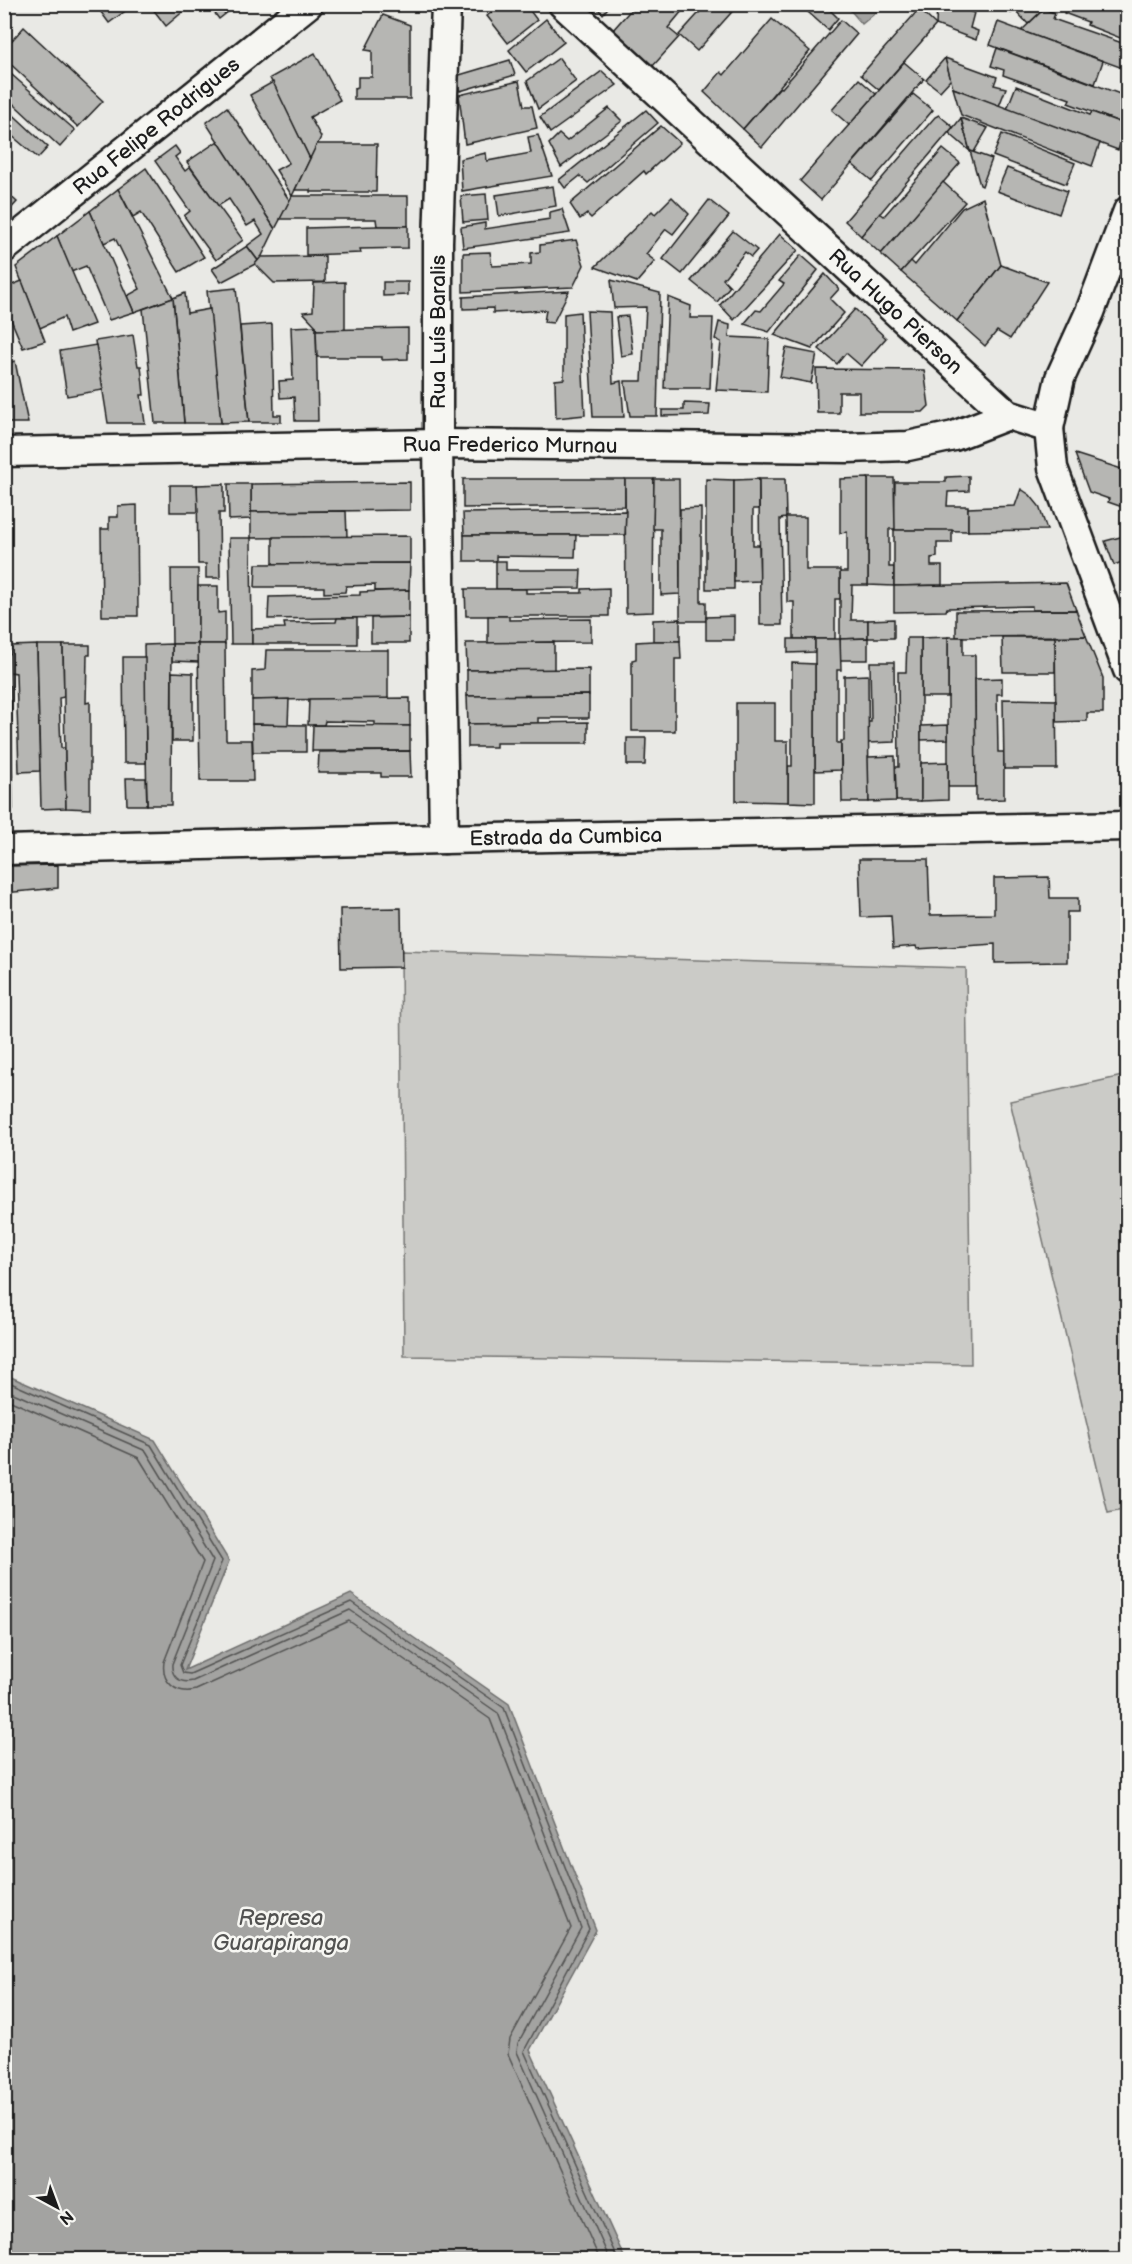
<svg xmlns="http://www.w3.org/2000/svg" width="1132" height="2264" font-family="'Balsamiq Sans',sans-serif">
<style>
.green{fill:#cbcbc7;stroke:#747472;stroke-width:1.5}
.water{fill:#a3a3a1;stroke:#6d6d6c;stroke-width:1.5}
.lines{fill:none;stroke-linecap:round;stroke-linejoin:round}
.shore{stroke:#525251;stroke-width:1.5}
.building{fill:#b6b6b3;stroke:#1c1c1c;stroke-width:1.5}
.minor-casing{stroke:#1c1c1c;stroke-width:33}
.minor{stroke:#f6f6f2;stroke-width:28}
.labels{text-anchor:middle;stroke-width:5;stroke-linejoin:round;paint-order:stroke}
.street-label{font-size:21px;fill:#1c1c1c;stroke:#f6f6f2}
.water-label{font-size:22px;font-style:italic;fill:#525251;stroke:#f6f6f2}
</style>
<rect width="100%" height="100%" fill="#e9e9e5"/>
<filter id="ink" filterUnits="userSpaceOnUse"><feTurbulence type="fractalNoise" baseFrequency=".0167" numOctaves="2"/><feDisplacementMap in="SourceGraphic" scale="12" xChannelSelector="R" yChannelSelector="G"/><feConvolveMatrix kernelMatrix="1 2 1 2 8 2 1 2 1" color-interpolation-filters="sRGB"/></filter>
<g filter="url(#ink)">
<g class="green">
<path d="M 401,951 L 966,968 L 971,1364 L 404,1356 Z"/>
<path d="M 1127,1075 L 1128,1509 L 1108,1513 L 1010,1101 Z"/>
</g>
<g class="water">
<path d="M 846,5 L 885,5 L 862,24 Z"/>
<path d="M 4,1374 L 155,1440 L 229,1561 L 185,1670 L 351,1594 L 509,1704 L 596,1930 L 530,2050 L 625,2259 L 5,2259 Z"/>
</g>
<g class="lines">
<g class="shore">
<path d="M 4,1380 L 151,1445 L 222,1561 L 180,1665 L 183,1673 L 190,1674 L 351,1602 L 504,1708 L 589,1929 L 524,2051 L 618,2260"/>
<path d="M 4,1389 L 146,1451 L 213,1561 L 172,1664 C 171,1677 180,1684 193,1681 L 350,1610 L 498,1713 L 581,1928 L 518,2043 L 517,2052 L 610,2260"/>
<path d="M 4,1398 L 139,1458 L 203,1562 L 164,1662 C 161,1682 176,1695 196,1690 L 349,1621 L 490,1719 L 571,1928 L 510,2039 L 508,2054 L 600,2260"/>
</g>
</g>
<g class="building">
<path d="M 95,4 L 132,4 L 132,6 L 109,23 Z"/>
<path d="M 149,4 L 192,4 L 166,26 Z"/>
<path d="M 208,4 L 238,4 L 219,19 Z"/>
<path d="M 501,4 L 525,4 L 537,20 L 508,43 L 487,16 Z"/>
<path d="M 593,4 L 611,4 L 603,14 Z"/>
<path d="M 636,4 L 688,4 L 668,28 L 679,37 L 652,67 L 612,31 Z"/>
<path d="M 707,4 L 739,4 L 697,51 L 679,35 Z"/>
<path d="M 799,4 L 824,4 L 838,18 L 828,30 Z"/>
<path d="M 937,4 L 950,4 L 974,13 L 970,28 L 978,31 L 976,40 L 936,25 Z"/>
<path d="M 996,4 L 1049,4 L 1028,24 L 1015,10 L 1011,13 Z"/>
<path d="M 1067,4 L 1110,4 L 1128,11 L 1128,41 L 1087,25 L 1088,22 L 1064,13 Z"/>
<path d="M 1110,4 L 1128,4 L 1128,11 Z"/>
<path d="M 919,9 L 936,25 L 879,90 L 861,75 Z"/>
<path d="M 1044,9 L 1055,13 L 1053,19 L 1128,45 L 1128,70 L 1021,31 Z"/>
<path d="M 383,15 L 410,25 L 410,99 L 354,99 L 354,89 L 358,88 L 358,77 L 372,77 L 372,51 L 365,50 Z"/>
<path d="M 546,19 L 564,42 L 526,72 L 509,50 Z"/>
<path d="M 772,19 L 810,51 L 743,129 L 704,92 L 721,72 L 724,75 Z"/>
<path d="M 841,20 L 857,34 L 762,147 L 743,129 L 780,87 L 782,88 Z"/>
<path d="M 998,22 L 1103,61 L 1095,84 L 990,45 Z"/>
<path d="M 24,27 L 103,101 L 78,127 L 4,58 L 4,49 Z"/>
<path d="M 997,48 L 1128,97 L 1127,125 L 1068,103 L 1070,99 L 1003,75 L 1004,70 L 991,66 Z"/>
<path d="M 315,53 L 340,100 L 310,117 L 321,137 L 310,159 L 270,78 Z"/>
<path d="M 559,58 L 576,81 L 538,109 L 527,81 Z"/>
<path d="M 945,58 L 951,79 L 940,91 L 926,80 Z"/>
<path d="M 945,58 L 997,77 L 994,85 L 1006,88 L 999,106 L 953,88 Z"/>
<path d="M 510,60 L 515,75 L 460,91 L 456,76 Z"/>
<path d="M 904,62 L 924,79 L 821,200 L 800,181 Z"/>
<path d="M 4,68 L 75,130 L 60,147 L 4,95 Z"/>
<path d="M 602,71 L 617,85 L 550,133 L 540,117 Z"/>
<path d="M 859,79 L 876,94 L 849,125 L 832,110 Z"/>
<path d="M 519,81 L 524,106 L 532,106 L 537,128 L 465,144 L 459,95 Z"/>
<path d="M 273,82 L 310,159 L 292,196 L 276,170 L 289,163 L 250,95 Z"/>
<path d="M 1016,86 L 1090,115 L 1092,112 L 1127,125 L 1118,150 L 1007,109 Z"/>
<path d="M 953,88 L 1100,143 L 1092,166 L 961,115 Z"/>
<path d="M 913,94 L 933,110 L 872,181 L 852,164 Z"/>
<path d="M 4,106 L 48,147 L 38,158 L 4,129 Z"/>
<path d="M 227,107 L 290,201 L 275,229 L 206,123 Z"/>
<path d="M 609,108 L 622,121 L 561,167 L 549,144 L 559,134 L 567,141 Z"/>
<path d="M 646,110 L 658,123 L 588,183 L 580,176 L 565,188 L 559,180 Z"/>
<path d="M 939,115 L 953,127 L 861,236 L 845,221 L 935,117 Z"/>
<path d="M 961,118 L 970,151 L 949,133 Z"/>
<path d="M 961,118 L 988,128 L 974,152 L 970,151 Z"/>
<path d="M 661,126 L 680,143 L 646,174 L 644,171 L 591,218 L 587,214 L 580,219 L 570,204 Z"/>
<path d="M 1002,134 L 1075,163 L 1066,184 L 993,156 Z"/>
<path d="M 538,135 L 552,176 L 462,191 L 460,159 L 486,153 L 487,161 L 531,153 L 528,137 Z"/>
<path d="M 218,141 L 275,229 L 259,262 L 247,246 L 263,234 L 255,221 L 247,226 L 229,199 L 218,206 L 187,162 Z"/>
<path d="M 317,144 L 377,144 L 376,192 L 310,192 L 310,190 L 295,190 Z"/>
<path d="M 175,146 L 180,153 L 175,157 L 185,171 L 190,167 L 243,240 L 216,260 L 184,216 L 190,211 L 155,161 Z"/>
<path d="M 943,149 L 960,163 L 881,254 L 861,236 L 880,213 L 884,216 Z"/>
<path d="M 970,151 L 992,159 L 982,186 L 980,185 Z"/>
<path d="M 146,168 L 204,257 L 179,272 L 141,212 L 133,217 L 118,189 Z"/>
<path d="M 1007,168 L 1067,191 L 1059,214 L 997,191 Z"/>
<path d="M 943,182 L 965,202 L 901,272 L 881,254 Z"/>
<path d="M 553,186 L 556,206 L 499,216 L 496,195 Z"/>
<path d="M 118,189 L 173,298 L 134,312 L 127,296 L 140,289 L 115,238 L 104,243 L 90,211 Z"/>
<path d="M 4,190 L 17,202 L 4,216 Z"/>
<path d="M 486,194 L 488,220 L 463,222 L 461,196 Z"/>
<path d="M 292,196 L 408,196 L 408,226 L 377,226 L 376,219 L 280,219 Z"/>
<path d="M 672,197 L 689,214 L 673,234 L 666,229 L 646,254 L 655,261 L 637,282 L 595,267 L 652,211 L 655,214 Z"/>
<path d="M 983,198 L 1001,265 L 957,321 L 901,272 L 911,261 L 915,265 L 962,208 Z"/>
<path d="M 709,200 L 729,216 L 682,274 L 663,259 Z"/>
<path d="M 562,209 L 570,233 L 463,248 L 461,227 L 485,223 L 485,229 L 550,219 L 550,212 Z"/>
<path d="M 90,211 L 134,312 L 109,320 L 86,266 L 71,272 L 57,236 Z"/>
<path d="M 377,226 L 408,226 L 408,248 L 360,249 L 361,253 L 306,255 L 306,228 Z"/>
<path d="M 733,231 L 757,250 L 751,257 L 745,252 L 723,279 L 730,286 L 717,302 L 691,281 Z"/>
<path d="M 780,234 L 798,250 L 734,320 L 720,305 Z"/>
<path d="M 57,236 L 94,324 L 69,333 L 64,317 L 40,328 L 16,267 Z"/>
<path d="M 576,240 L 584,265 L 573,287 L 463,292 L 463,253 L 490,252 L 492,266 L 531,264 L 531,253 L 540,252 L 540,245 Z"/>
<path d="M 247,246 L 259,262 L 221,282 L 212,269 Z"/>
<path d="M 801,255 L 818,270 L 769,332 L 744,324 L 756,310 L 761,311 L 784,284 L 779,281 Z"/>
<path d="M 325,256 L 325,282 L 274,283 L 255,264 L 261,257 Z"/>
<path d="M 1001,265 L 1047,282 L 1010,339 L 997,331 L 985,346 L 957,321 Z"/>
<path d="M 825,274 L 839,289 L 830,299 L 844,313 L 812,349 L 774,335 Z"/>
<path d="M 611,280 L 660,293 L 657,416 L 630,416 L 625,384 L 625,381 L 642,381 L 646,307 L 614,308 Z"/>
<path d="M 22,281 L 45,341 L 23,348 L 4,303 L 4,288 Z"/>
<path d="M 345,282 L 345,330 L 316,330 L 316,326 L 303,312 L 313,311 L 314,283 Z"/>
<path d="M 383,282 L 408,282 L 408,295 L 383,296 Z"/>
<path d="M 236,288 L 249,422 L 221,423 L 207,291 Z"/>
<path d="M 569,291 L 553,323 L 544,322 L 546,310 L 493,313 L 493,308 L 463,309 L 463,297 Z"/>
<path d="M 185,293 L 187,313 L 210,309 L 221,423 L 184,423 L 173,298 Z"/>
<path d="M 668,297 L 691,306 L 690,318 L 713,318 L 710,388 L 664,388 Z"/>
<path d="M 173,298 L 184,423 L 155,423 L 143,309 Z"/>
<path d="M 855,309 L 886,338 L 861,366 L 846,353 L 837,364 L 819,349 Z"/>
<path d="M 587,311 L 610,312 L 613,383 L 621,381 L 624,417 L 593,417 Z"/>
<path d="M 580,312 L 585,415 L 556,418 L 555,380 L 564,379 L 564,314 Z"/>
<path d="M 628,316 L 633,354 L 621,356 L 616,317 Z"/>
<path d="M 719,322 L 730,325 L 729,337 L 769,339 L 767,392 L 716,390 L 721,342 L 715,339 Z"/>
<path d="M 272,324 L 274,415 L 281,415 L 281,422 L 249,422 L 240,326 Z"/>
<path d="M 316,326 L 318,421 L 295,421 L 294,397 L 280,398 L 279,381 L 293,380 L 291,327 Z"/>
<path d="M 408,328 L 408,359 L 382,360 L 382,357 L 317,357 L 316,330 Z"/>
<path d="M 133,335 L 138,366 L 141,366 L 144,395 L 141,395 L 145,423 L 108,423 L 95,341 Z"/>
<path d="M 96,345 L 103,390 L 67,396 L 60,351 Z"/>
<path d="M 786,348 L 817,354 L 811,383 L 780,377 Z"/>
<path d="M 15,361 L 18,376 L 28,423 L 4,423 L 4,364 Z"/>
<path d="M 816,369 L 924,370 L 929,406 L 923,412 L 859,412 L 859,392 L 839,392 L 839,413 L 817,413 Z"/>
<path d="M 684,403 L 710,404 L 709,415 L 662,416 L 662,410 L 684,410 Z"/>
<path d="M 1075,454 L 1128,471 L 1128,509 L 1108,502 L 1109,499 L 1089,492 Z"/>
<path d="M 969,476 L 969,491 L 948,492 L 947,506 L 968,506 L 968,531 L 894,530 L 895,482 L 946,482 L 946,477 Z"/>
<path d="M 868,478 L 894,478 L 895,529 L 889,529 L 889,567 L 894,567 L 894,586 L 868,585 Z"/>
<path d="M 868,478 L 868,585 L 852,585 L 851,620 L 868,620 L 868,638 L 840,639 L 840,572 L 847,572 L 847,532 L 840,533 L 840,479 Z"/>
<path d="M 463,479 L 625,479 L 625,506 L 463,508 Z"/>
<path d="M 625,479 L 654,479 L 653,612 L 626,613 Z"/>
<path d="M 654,479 L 679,479 L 680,594 L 661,595 L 661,529 L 653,529 Z"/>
<path d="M 706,479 L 734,480 L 734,589 L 706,589 Z"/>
<path d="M 759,479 L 759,509 L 753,509 L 753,545 L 759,545 L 760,581 L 734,582 L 734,480 Z"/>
<path d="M 759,479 L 785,479 L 786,518 L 780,519 L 782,625 L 760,625 Z"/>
<path d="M 410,482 L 410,510 L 251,512 L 251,484 Z"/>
<path d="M 224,484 L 224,513 L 219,513 L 220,578 L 206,578 L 206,564 L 198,564 L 197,485 Z"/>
<path d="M 228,484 L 251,484 L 251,519 L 229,520 Z"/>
<path d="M 170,485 L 197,485 L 198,512 L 170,512 Z"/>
<path d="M 1021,489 L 1030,495 L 1039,506 L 1047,530 L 968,531 L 968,508 L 1015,506 Z"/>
<path d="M 137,505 L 138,616 L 102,616 L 101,529 L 109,529 L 109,517 L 118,517 L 118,506 Z"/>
<path d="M 701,508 L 701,602 L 706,602 L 706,621 L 680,621 L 680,509 Z"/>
<path d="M 346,511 L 347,537 L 251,538 L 251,512 Z"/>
<path d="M 626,511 L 625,535 L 464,535 L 463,513 Z"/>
<path d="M 786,517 L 806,517 L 806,570 L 840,570 L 840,599 L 835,599 L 835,639 L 794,639 L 794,602 L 787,602 Z"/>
<path d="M 894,530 L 952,530 L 952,543 L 937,543 L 937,557 L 931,558 L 931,566 L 942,566 L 942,585 L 894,586 Z"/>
<path d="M 464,535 L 576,535 L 575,557 L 496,556 L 496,561 L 464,561 Z"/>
<path d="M 1128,535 L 1128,560 L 1114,565 L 1105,541 Z"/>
<path d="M 410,536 L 410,563 L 273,564 L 273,537 Z"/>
<path d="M 229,538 L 251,538 L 252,644 L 231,644 Z"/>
<path d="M 496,561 L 506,561 L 506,570 L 581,570 L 580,588 L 496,589 Z"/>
<path d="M 410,563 L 409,590 L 375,591 L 375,585 L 346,586 L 345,592 L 324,593 L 324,587 L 255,587 L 256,564 Z"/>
<path d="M 171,569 L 198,569 L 198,644 L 172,644 Z"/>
<path d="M 1066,583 L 1076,610 L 1032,610 L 1032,606 L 947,608 L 946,611 L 894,612 L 894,586 Z"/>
<path d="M 198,586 L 218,586 L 218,613 L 225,612 L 225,644 L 198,644 Z"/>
<path d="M 609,588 L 609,616 L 466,616 L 465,589 L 526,589 L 526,593 L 582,593 L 582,589 Z"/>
<path d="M 409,590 L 409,617 L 268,619 L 269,597 L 360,595 L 360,592 Z"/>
<path d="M 1076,610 L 1086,636 L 956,637 L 956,611 Z"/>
<path d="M 488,616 L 509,616 L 509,620 L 591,619 L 591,642 L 488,643 Z"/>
<path d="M 734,616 L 734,640 L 706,640 L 706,617 Z"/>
<path d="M 409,617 L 409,643 L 371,643 L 371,618 Z"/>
<path d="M 337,618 L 357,618 L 357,644 L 252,644 L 252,629 L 285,628 L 284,623 L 336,622 Z"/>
<path d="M 680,619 L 680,641 L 653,641 L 653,620 Z"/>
<path d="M 894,619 L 894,638 L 868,638 L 868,620 Z"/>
<path d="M 1086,636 L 1103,678 L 1103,713 L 1087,713 L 1087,721 L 1056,722 L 1055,637 Z"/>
<path d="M 948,637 L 963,637 L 963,655 L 975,655 L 976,787 L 948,787 Z"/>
<path d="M 948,637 L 948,697 L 921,697 L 921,638 Z"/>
<path d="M 1002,637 L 1055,637 L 1055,672 L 1003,672 Z"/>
<path d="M 868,638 L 868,660 L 840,660 L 840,639 Z"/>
<path d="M 907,638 L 921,638 L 921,801 L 896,801 L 895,767 L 899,767 L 898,672 L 906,672 Z"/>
<path d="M 788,639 L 815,639 L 815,652 L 788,653 Z"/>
<path d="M 815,639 L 840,639 L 841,670 L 837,670 L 837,743 L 841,743 L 841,770 L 815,771 Z"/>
<path d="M 653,641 L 680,641 L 681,659 L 675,659 L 675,731 L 632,731 L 632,660 L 636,659 L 636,642 Z"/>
<path d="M 554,642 L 554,670 L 467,670 L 466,643 Z"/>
<path d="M 172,644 L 198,644 L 199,662 L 172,661 Z"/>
<path d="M 172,644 L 171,805 L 147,805 L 144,645 Z"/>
<path d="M 198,644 L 225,644 L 226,740 L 252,740 L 253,781 L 200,781 Z"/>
<path d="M 37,645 L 40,771 L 19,772 L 16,673 L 10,672 L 10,646 Z"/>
<path d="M 37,645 L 63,645 L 64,697 L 59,698 L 61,748 L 65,748 L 66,808 L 41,809 Z"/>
<path d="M 63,645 L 90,645 L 90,655 L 87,655 L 86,703 L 90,702 L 90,809 L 66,808 Z"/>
<path d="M 4,646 L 10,646 L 13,809 L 4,809 Z"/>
<path d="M 266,650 L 388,650 L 388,699 L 252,700 L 252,671 L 265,670 Z"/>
<path d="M 123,657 L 145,657 L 146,763 L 124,763 Z"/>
<path d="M 870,662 L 894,662 L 895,742 L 868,743 L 868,722 L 871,722 Z"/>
<path d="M 792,663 L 815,664 L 815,803 L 788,802 L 788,766 L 792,766 Z"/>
<path d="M 589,669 L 589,695 L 467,696 L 467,670 Z"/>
<path d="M 172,672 L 193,673 L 193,741 L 172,741 Z"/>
<path d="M 868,675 L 869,802 L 842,802 L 841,743 L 841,741 L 844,741 L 844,676 Z"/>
<path d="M 1002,678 L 1002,694 L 997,694 L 998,752 L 1004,752 L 1004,799 L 976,800 L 975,679 Z"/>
<path d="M 589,695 L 589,718 L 538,718 L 538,723 L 468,724 L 467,696 Z"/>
<path d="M 410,698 L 410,726 L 375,726 L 375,722 L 325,721 L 324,725 L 308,725 L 309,699 Z"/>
<path d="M 289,699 L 288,725 L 252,724 L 252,700 Z"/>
<path d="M 1003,699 L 1056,700 L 1057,769 L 1004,769 Z"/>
<path d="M 736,703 L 775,703 L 775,741 L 788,741 L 788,802 L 736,801 Z"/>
<path d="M 588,722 L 588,743 L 496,743 L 496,747 L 468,747 L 468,724 Z"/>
<path d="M 252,724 L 306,725 L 306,752 L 253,752 Z"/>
<path d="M 313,725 L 410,726 L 410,751 L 312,751 Z"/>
<path d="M 948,725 L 948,739 L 921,740 L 921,726 Z"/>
<path d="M 627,738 L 646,738 L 645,765 L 627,765 Z"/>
<path d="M 410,751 L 411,777 L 381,777 L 381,773 L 318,773 L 319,752 Z"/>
<path d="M 895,756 L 896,801 L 869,802 L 868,757 Z"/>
<path d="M 948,762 L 948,800 L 921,801 L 921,763 Z"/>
<path d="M 126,778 L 146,778 L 147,805 L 127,805 Z"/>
<path d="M 859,859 L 928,859 L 930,915 L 994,914 L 994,878 L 1049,877 L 1050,898 L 1078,898 L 1078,912 L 1067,912 L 1067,962 L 995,963 L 995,944 L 917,949 L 916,946 L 893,948 L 891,916 L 861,917 Z"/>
<path d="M 58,865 L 58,888 L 4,893 L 4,866 Z"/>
<path d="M 401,908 L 402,967 L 341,968 L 340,909 Z"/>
</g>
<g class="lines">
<defs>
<g id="minor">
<path id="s1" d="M 563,4 L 1008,415 L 1049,428 L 1053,468 L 1128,670"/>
<path id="s2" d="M 4,248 L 308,4"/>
<path d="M 1049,428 L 1060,378 L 1090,312 L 1128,211"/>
<path id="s3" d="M 4,452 L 438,444 L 847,448 L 908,446 L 954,436 L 1008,415"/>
<path d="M 444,839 L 438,444 L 438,242 L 446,4"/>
<path id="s4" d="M 4,850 L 444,839 L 1128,826"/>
</g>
</defs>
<use href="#minor" class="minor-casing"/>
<use href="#minor" class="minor"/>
</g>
</g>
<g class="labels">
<g class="street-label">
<text dy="7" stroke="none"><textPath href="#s2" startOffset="195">Rua Felipe Rodrigues</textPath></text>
<text dy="7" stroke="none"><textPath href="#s1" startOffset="453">Rua Hugo Pierson</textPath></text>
<text transform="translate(438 332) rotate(-90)" y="7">Rua Luís Baralis</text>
<text dy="7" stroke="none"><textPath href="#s3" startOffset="506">Rua Frederico Murnau</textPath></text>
<text dy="7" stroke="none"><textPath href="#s4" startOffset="562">Estrada da Cumbica</textPath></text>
</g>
<g class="water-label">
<text x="281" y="1925">Represa<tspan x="281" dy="25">Guarapiranga</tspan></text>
</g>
</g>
<rect width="1132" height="2264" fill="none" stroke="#f6f6f2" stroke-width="24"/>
<rect x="12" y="12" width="1108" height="2240" fill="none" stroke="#1c1c1c" stroke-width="2" filter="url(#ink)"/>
<g transform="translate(57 2207) rotate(139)" stroke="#f6f6f2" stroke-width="4.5" paint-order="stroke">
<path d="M0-4.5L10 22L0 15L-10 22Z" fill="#1c1c1c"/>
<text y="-9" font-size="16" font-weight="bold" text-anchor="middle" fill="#1c1c1c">N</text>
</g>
</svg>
